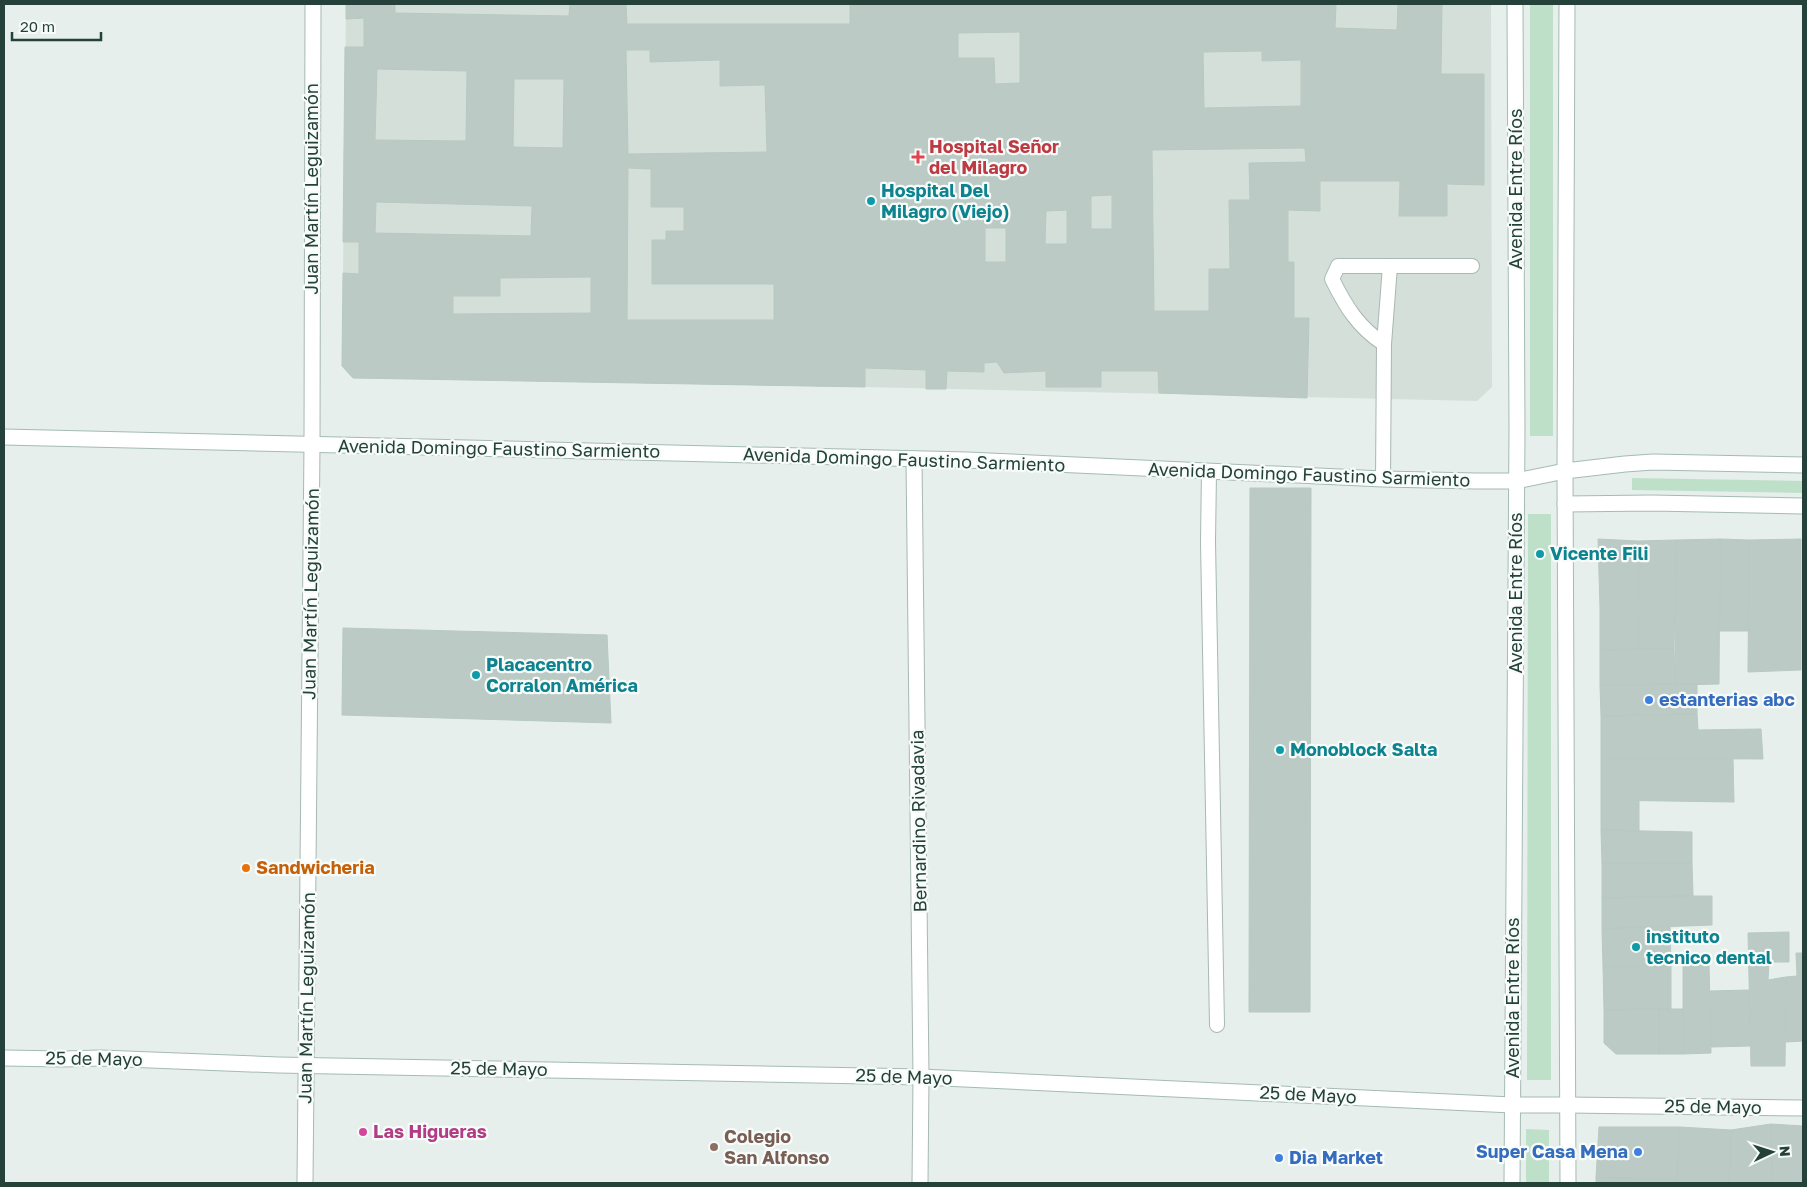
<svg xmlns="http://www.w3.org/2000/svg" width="1807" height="1187" font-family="'Golos Text',sans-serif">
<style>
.built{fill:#d4dfda}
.green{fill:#bfe0c8}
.building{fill:#bbcac4;stroke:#b8c9c2;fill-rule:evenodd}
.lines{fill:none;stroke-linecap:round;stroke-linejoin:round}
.service-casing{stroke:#a8b8b2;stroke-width:16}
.minor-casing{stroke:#a8b8b2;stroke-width:17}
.secondary-casing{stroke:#a4bbb3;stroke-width:17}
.service{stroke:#fff;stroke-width:14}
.minor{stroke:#fff;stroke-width:15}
.secondary{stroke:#fff;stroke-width:15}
.health-dot{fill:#e0444e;stroke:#f7fbf9;stroke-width:2}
.culture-dot{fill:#0f9aa8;stroke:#f7fbf9;stroke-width:2}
.shop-dot{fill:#3f7fe0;stroke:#f7fbf9;stroke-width:2}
.food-dot{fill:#e8710a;stroke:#f7fbf9;stroke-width:2}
.hotel-dot{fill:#d1479c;stroke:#f7fbf9;stroke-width:2}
.education-dot{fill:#8d6e63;stroke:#f7fbf9;stroke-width:2}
.labels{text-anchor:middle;stroke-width:4.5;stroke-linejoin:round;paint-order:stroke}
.health-label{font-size:18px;font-weight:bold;fill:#be3a42;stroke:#f7fbf9;text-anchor:start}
.street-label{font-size:18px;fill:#24423a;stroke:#f7fbf9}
.culture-label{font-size:18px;font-weight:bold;fill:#0d838f;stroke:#f7fbf9;text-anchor:start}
.shop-label{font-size:18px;font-weight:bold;fill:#366cbe;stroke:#f7fbf9;text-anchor:start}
.food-label{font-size:18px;font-weight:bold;fill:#c56008;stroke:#f7fbf9;text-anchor:start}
.hotel-label{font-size:18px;font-weight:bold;fill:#b23c85;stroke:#f7fbf9;text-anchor:start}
.education-label{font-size:18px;font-weight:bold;fill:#785e54;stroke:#f7fbf9;text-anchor:start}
</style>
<rect width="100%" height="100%" fill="#e6efeb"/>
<path class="built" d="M 346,4 L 1491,4 L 1492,387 L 1477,401 L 865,387 L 353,378 L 342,366 Z"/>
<g class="green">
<rect x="1530" y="4" width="23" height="432"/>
<path d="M 1632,478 L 1803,481 L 1803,493 L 1632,490 Z"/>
<path d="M 1528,514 L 1551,514 L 1551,1080 L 1527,1080 Z"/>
<path d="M 1526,1129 L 1549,1130 L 1549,1183 L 1526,1183 Z"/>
</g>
<g class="building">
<path d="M 346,4 L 395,4 L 395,13 L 569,16 L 570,4 L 626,4 L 627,24 L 850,24 L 850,4 L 1336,4 L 1335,28 L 1397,30 L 1398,4 L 1442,4 L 1441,74 L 1484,74 L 1484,185 L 1447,184 L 1447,216 L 1399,216 L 1400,181 L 1320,181 L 1320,211 L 1288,210 L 1288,262 L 1294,262 L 1294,318 L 1309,318 L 1307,398 L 1159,393 L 1158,371 L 1101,371 L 1101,387 L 1046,387 L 1046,371 L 1004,373 L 997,362 L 984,363 L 984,372 L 947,371 L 946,389 L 926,389 L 926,370 L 865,368 L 865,387 L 353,378 L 342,366 L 343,273 L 359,274 L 359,242 L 343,242 L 345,47 L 364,47 L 364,18 L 346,19 ZM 1020,32 L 1020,83 L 995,84 L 994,58 L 958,58 L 958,33 ZM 626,50 L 650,50 L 650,62 L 720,60 L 720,86 L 765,85 L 767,152 L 628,154 ZM 1262,51 L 1262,61 L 1301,60 L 1301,106 L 1204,108 L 1203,52 ZM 377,69 L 467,71 L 466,141 L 375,140 ZM 514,79 L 564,79 L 563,148 L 513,147 ZM 1305,148 L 1306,162 L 1249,163 L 1250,200 L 1229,200 L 1230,269 L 1209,269 L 1209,311 L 1154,311 L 1152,150 ZM 628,168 L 651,169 L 651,207 L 684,207 L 684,231 L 666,231 L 666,240 L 652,240 L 652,284 L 774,284 L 774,320 L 627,320 ZM 1112,195 L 1112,229 L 1091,229 L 1091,196 ZM 376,202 L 532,206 L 531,236 L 375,233 ZM 1067,210 L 1067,244 L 1045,244 L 1046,211 ZM 985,228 L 1006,228 L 1006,262 L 985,262 ZM 591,277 L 591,313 L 453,314 L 453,296 L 500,296 L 500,278 Z"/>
<path d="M 1250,488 L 1311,488 L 1310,1012 L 1249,1012 Z"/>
<path d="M 1598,539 L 1638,541 L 1638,608 L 1600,608 Z"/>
<path d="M 1720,539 L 1749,540 L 1749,631 L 1720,631 Z"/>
<path d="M 1720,539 L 1719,684 L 1675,685 L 1676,540 Z"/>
<path d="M 1801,539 L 1801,670 L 1748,672 L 1749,540 Z"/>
<path d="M 1676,540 L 1674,649 L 1638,649 L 1638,541 Z"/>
<path d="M 1600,608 L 1638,608 L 1638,649 L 1600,650 Z"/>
<path d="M 343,628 L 607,635 L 611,723 L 342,715 Z"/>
<path d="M 1674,649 L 1675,685 L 1600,685 L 1600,650 Z"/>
<path d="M 1697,684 L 1697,714 L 1601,716 L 1600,685 Z"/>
<path d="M 1697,714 L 1698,730 L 1761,729 L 1763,759 L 1601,758 L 1601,716 Z"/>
<path d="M 1601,758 L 1733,758 L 1734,802 L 1601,800 Z"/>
<path d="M 1601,800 L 1639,800 L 1639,831 L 1601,830 Z"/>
<path d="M 1601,830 L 1692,832 L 1692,863 L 1602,864 Z"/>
<path d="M 1692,863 L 1693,896 L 1602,898 L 1602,864 Z"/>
<path d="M 1693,896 L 1712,896 L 1712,925 L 1602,929 L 1602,898 Z"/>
<path d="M 1670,927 L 1671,966 L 1603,966 L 1602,929 Z"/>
<path d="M 1789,932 L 1789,962 L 1769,962 L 1768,980 L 1786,977 L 1785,1066 L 1751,1066 L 1748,933 Z"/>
<path d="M 1796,953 L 1803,953 L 1803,1041 L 1786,1042 L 1786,977 L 1797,976 Z"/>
<path d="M 1709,964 L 1711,1053 L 1683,1054 L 1683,965 Z"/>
<path d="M 1603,966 L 1671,966 L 1671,1009 L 1604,1010 Z"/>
<path d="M 1749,990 L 1750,1046 L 1711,1047 L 1710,991 Z"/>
<path d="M 1659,1009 L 1659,1054 L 1616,1054 L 1604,1043 L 1604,1010 Z"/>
<rect x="1659" y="1009" width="24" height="45"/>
<path d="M 1771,1124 L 1803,1126 L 1803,1183 L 1772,1183 Z"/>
<path d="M 1771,1124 L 1772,1183 L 1729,1183 L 1731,1130 Z"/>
<path d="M 1599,1127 L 1680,1127 L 1677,1179 L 1596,1178 Z"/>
<path d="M 1680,1127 L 1731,1130 L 1729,1183 L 1677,1183 Z"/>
<path d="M 1596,1178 L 1677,1179 L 1677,1183 L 1596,1183 Z"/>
</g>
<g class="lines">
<defs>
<g id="service">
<path d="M 1384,344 C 1358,327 1346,307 1332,279 L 1338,266 L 1390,266"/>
<path d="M 1209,471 L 1208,542 L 1217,1025"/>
<path d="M 1383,479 L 1384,344 L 1390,266 L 1472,266"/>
</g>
<g id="minor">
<path d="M 914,459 L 921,1077 L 920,1183"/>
<path d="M 1568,1105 L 1803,1108"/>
<path d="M 305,1183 L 312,445 L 313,4"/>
</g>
<g id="secondary">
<path d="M 1567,4 L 1565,471 L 1568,1183"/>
<path d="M 4,437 L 967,460 L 1383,479 L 1475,481 L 1516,481 L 1565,471 L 1625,464 L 1653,462 L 1803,465"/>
<path d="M 1565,504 L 1652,503 L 1803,506"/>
<path d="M 4,1058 L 63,1059 L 101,1058 L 278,1065 L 921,1077 L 1512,1105 L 1568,1105"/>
<path d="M 1512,1183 L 1517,430 L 1515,4"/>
</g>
</defs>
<use href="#service" class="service-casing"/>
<use href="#minor" class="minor-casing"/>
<use href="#secondary" class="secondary-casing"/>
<use href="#service" class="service"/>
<use href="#minor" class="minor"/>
<use href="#secondary" class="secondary"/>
</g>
<path class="health-dot" d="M915.5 149.5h5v5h5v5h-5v5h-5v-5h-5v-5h5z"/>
<g class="culture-dot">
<circle cx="871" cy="201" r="5"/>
<circle cx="1540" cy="554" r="5"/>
<circle cx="476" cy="675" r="5"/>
<circle cx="1280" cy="750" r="5"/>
<circle cx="1636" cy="947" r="5"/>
</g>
<g class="shop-dot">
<circle cx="1649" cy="700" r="5"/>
<circle cx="1638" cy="1152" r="5"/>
<circle cx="1279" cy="1158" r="5"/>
</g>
<circle class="food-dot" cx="246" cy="868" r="5"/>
<circle class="hotel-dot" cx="363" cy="1132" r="5"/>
<circle class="education-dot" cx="714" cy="1147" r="5"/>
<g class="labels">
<g class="health-label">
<text x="929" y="153">Hospital Señor<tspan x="929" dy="21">del Milagro</tspan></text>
</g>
<g class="street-label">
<text transform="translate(312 189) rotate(-90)" y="6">Juan Martín Leguizamón</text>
<text transform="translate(1516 189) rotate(-90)" y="6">Avenida Entre Ríos</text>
<text transform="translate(499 449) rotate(1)" y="6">Avenida Domingo Faustino Sarmiento</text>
<text transform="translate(904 460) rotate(2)" y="6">Avenida Domingo Faustino Sarmiento</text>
<text transform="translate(1309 475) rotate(2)" y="6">Avenida Domingo Faustino Sarmiento</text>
<text transform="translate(1516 593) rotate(-90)" y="6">Avenida Entre Ríos</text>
<text transform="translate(311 594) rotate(-89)" y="6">Juan Martín Leguizamón</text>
<text transform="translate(919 821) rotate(-91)" y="6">Bernardino Rivadavia</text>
<text transform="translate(307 998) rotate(-89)" y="6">Juan Martín Leguizamón</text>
<text transform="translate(1513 998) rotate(-90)" y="6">Avenida Entre Ríos</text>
<text transform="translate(94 1059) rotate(1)" y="6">25 de Mayo</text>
<text transform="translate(499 1069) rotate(1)" y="6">25 de Mayo</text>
<text transform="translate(904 1077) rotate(2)" y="6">25 de Mayo</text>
<text transform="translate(1308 1095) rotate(3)" y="6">25 de Mayo</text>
<text transform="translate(1713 1107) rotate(1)" y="6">25 de Mayo</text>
</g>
<g class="culture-label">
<text x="881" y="197">Hospital Del<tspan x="881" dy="21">Milagro (Viejo)</tspan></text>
<text x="1550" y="560">Vicente Fili</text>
<text x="486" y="671">Placacentro<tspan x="486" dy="21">Corralon América</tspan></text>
<text x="1290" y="756">Monoblock Salta</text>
<text x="1646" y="943">instituto<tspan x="1646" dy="21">tecnico dental</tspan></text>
</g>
<g class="shop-label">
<text x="1659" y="706">estanterias abc</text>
<text x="1628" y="1158" text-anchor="end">Super Casa Mena</text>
<text x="1289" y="1164">Dia Market</text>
</g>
<g class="food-label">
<text x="256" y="874">Sandwicheria</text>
</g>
<g class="hotel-label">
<text x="373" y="1138">Las Higueras</text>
</g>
<g class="education-label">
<text x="724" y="1143">Colegio<tspan x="724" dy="21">San Alfonso</tspan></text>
</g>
</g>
<rect width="1807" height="1187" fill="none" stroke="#24423a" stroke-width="10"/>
<g transform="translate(1772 1152) rotate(86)" stroke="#f7fbf9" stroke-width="4" paint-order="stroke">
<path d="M0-4L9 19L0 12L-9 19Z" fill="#24423a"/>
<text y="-8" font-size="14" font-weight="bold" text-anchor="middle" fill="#24423a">N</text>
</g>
<path d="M12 32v8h89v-8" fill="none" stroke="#24423a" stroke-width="2.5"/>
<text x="20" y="32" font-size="15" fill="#24423a" stroke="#f7fbf9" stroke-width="4" paint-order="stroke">20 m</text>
</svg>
